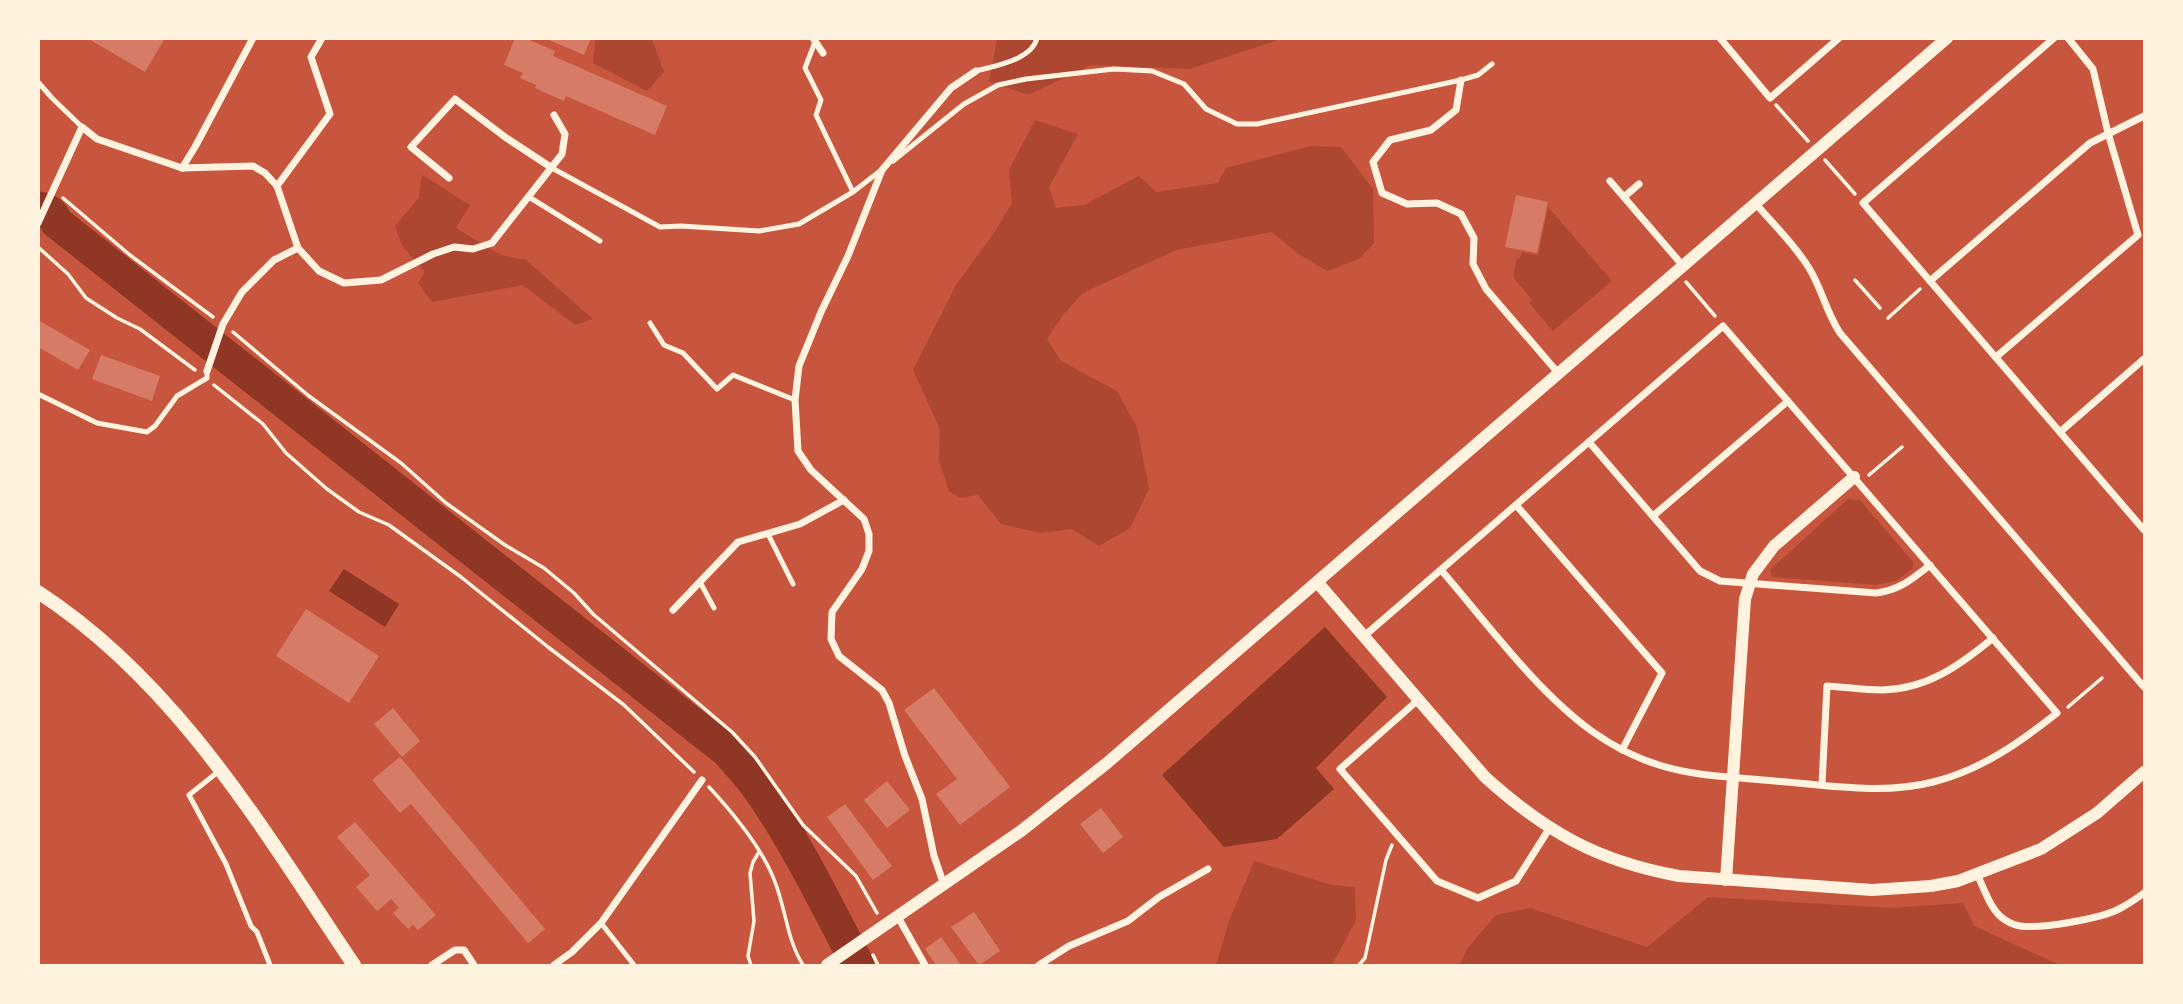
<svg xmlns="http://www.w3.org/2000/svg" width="2183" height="1004" font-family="Roboto,sans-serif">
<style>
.green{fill:#ae4732}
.water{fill:#8f3625}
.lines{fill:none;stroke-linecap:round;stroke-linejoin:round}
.river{stroke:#8f3625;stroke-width:33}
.building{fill:#d67c66}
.path{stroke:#fff3e0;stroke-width:3.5}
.service{stroke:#fff3e0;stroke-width:5}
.minor{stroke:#fff3e0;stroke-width:7}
.tertiary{stroke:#fff3e0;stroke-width:12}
.secondary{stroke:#fff3e0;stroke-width:14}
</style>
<rect width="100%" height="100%" fill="#c8553d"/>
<g class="green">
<path d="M 596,38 L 652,39 L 664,72 L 647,91 L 593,63 Z"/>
<path d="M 1107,38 L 1110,39 L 1281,39 L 1190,69 L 1091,65 L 1028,95 L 989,81 L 997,39 Z"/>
<path d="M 1035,120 L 1078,134 L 1049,187 L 1056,208 L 1084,205 L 1139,176 L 1156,192 L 1218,183 L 1226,168 L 1311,146 L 1341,147 L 1373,189 L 1374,243 L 1359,259 L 1327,271 L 1297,253 L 1272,232 L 1176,250 L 1083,293 L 1063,315 L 1047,339 L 1061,361 L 1117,391 L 1137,427 L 1149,489 L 1130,528 L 1099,546 L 1072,529 L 1040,533 L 1001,524 L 978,495 L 959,498 L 949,491 L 939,461 L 940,429 L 913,370 L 956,285 L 996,230 L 1012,203 L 1009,170 Z"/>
<path d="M 422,175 L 470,205 L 456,228 L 501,255 L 526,260 L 593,319 L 575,325 L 523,285 L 432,302 L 418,283 L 425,272 L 402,246 L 395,226 L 419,197 Z"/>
<path d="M 1548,207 L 1612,281 L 1553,331 L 1529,303 L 1532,300 L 1513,277 L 1517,258 L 1520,258 L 1522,252 L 1538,255 Z"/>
<path d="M 1848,499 L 1860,500 L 1913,562 L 1913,569 L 1895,581 L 1876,585 L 1772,577 L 1770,570 Z"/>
<path d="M 1254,861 L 1332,885 L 1355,887 L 1356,920 L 1332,965 L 1216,965 L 1229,921 Z"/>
<path d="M 1708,897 L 1891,908 L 1963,903 L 1974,926 L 2060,965 L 1460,965 L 1467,949 L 1496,915 L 1530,908 L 1647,947 Z"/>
</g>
<g class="water">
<path d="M 344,569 L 399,604 L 385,627 L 329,591 Z"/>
<path d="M 1325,627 L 1387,697 L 1316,768 L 1334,789 L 1277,839 L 1224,847 L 1162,775 Z"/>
</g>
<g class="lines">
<path class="river" d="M 38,208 C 48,209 53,213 56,222 L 727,751 C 738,764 750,776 759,789 C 797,844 827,906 858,965"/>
</g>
<g class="building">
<path d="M 87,38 L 165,38 L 145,72 Z"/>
<path d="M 515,38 L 525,38 L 555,51 L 553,56 L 667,106 L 655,135 L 566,96 L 564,101 L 535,88 L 536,85 L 520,78 L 523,73 L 504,65 Z"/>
<path d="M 550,38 L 591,38 L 584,55 L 549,40 Z"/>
<path d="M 1516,195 L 1548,202 L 1537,253 L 1505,247 Z"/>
<path d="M 38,320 L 90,350 L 78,370 L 38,347 Z"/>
<path d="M 101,355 L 160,376 L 152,401 L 92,379 Z"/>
<path d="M 306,609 L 379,656 L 349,703 L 276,656 Z"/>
<path d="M 934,688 L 1010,787 L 960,825 L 936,794 L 957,779 L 904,710 Z"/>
<path d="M 393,708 L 420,741 L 402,757 L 374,724 Z"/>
<path d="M 400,757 L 545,929 L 528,943 L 411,804 L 400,813 L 372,780 Z"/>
<path d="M 887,781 L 910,810 L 887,828 L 864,800 Z"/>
<path d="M 845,804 L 892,866 L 873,880 L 827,817 Z"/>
<path d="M 1101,808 L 1123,837 L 1103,853 L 1080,824 Z"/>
<path d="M 355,822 L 436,915 L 418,930 L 413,925 L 408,929 L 393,913 L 399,908 L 391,899 L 377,911 L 356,887 L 370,875 L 337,837 Z"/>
<path d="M 974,912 L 1000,951 L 979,965 L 951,927 Z"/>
<path d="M 941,937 L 961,965 L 936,965 L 925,949 Z"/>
</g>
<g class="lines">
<g class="path">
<path d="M 1776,105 L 1808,141"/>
<path d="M 1825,160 L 1855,194"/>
<path d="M 63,198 L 130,255 L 213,317"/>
<path d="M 38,247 L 68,274 L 86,298 L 117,318 L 140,329 L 195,370"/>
<path d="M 1855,280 L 1880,308"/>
<path d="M 1686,282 L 1715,316"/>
<path d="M 1888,318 L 1920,289"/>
<path d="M 233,332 L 309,396 L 401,463 L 446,503 L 505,545 L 544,568 L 574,593 L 593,614 L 732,732 L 755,757 L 803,825 L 856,876 L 877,913"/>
<path d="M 214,385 L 263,424 L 286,453 L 327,489 L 359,512 L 389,525 L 461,577 L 548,647 L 624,705 L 694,772"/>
<path d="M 1869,475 L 1902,447"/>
<path d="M 2068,707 L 2102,678"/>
<path d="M 709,787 C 733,813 763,849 775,882 C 786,910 787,940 803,965"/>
<path d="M 873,955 L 878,965"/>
<path d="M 751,965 L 748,956 L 754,921 L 750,873 L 753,862 L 759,852"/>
<path d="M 1359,965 L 1365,958 L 1386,860 L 1392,845"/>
</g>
<g class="service">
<path d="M 815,42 L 805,68 L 821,100 L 816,115 L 853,192"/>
<path d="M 976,71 C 994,66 1032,60 1037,38"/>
<path d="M 38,82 L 52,98 L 82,127"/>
<path d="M 893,161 L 964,104 L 998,85 L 1026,79 L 1114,69 L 1152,71 L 1184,84 L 1206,109 L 1237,124 L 1257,124 L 1461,80 L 1478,75 L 1492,64"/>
<path d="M 552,168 L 660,227 L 681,226 L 759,231 L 799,224 L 853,192 L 880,171"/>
<path d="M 529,197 L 600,241"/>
<path d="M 650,323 L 664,345 L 683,353 L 717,389 L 733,375 L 795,400"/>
<path d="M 38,394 L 97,423 L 147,432 L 155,426 L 177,396 L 207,378 L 207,371"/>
<path d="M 768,534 L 793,584"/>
<path d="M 700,582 L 714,608"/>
<path d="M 219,771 L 189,795 L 226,864 L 251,926 L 257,932 L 270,965"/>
<path d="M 601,923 L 634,965"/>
</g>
<g class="minor">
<path d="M 813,38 L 823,53"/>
<path d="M 1720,38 L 1770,98 L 1839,38"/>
<path d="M 2054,38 L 1863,203 L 2144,530"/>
<path d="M 1461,80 L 1456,110 L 1431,130 L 1390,140 L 1373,162 L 1382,193 L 1407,204 L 1437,203 L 1461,214 L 1474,238 L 1473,264 L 1486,289 L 1559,374"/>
<path d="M 182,168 L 195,147 L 253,38"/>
<path d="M 449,178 L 411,147 L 455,99 L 505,137 L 552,168"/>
<path d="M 1610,181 L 1684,267"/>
<path d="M 277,186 L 330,114 L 311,57 L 322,38"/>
<path d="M 1624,197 L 1639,184"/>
<path d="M 1756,204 C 1774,225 1795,245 1809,268 C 1822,289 1826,312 1840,333 L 2144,687"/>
<path d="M 38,223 L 82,127 L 97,139 L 182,168 L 253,166 L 265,173 L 277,186 L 298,248 L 319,271 L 344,283 L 381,280 L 433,254 L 454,247 L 473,249 L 492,243 L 562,154 L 565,134 L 554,115"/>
<path d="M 1930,281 L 2090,143 L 2144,116"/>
<path d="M 1996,357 L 2138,235 L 2108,133 L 2093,69 L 2068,38"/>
<path d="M 207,371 L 223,324 L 242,292 L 274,260 L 298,248"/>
<path d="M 2060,432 L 2144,359"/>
<path d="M 1589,442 L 1700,571 L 1720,581 L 1876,593 C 1900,590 1912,579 1930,565"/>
<path d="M 1516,505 L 1662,673 L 1622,750"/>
<path d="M 1653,516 L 1788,401"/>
<path d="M 673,610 L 738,542 L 800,524 L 844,500"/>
<path d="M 1363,637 L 1723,326 L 2057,713 C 2019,743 1981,770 1933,782 C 1883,795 1826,785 1775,781 C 1737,777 1696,777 1659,765 C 1636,758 1613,746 1593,732 C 1536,691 1488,624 1441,570"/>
<path d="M 1418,700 L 1340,769 L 1437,881 L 1478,898 L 1516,881 L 1549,829"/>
<path d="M 1822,784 L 1827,686 C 1845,687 1864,690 1882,690 C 1927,689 1959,666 1993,638"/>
<path d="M 1977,874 C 1984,888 1989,906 2001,917 C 2006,921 2013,925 2020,926 C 2042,929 2097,919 2117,910 C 2127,905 2136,899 2144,893"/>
<path d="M 944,885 L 934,856 L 922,799 L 905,756 L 889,703 L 882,690 L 839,656 L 831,639 L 832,612 L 862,569 L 869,551 L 869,534 L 864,519 L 811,470 L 798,451 L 795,400 L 799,366 L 821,312 L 848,256 L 882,170 L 951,88 L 976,71"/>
<path d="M 898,917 L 925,965"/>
<path d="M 432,965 L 455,950 L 464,950 L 474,965"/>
<path d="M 554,965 L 572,952 L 601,923 L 702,780"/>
<path d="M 1039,965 L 1069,946 L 1128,921 L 1159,897 L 1208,869"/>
</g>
<g class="tertiary">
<path d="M 1318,583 L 1485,777 C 1546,832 1597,861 1679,876 L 1872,890 L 1931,886 L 1958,881 L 2041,849 L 2097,813 L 2144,772"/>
<path d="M 1726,880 L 1745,599 L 1753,574 L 1774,546 L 1854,477"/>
<path d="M 827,965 L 1021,831 L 1107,763 L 1947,38"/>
</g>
<path class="secondary" d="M 38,592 C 178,683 263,830 354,965"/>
</g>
<rect width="2183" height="1004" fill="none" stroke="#fff3e0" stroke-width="80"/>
</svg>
